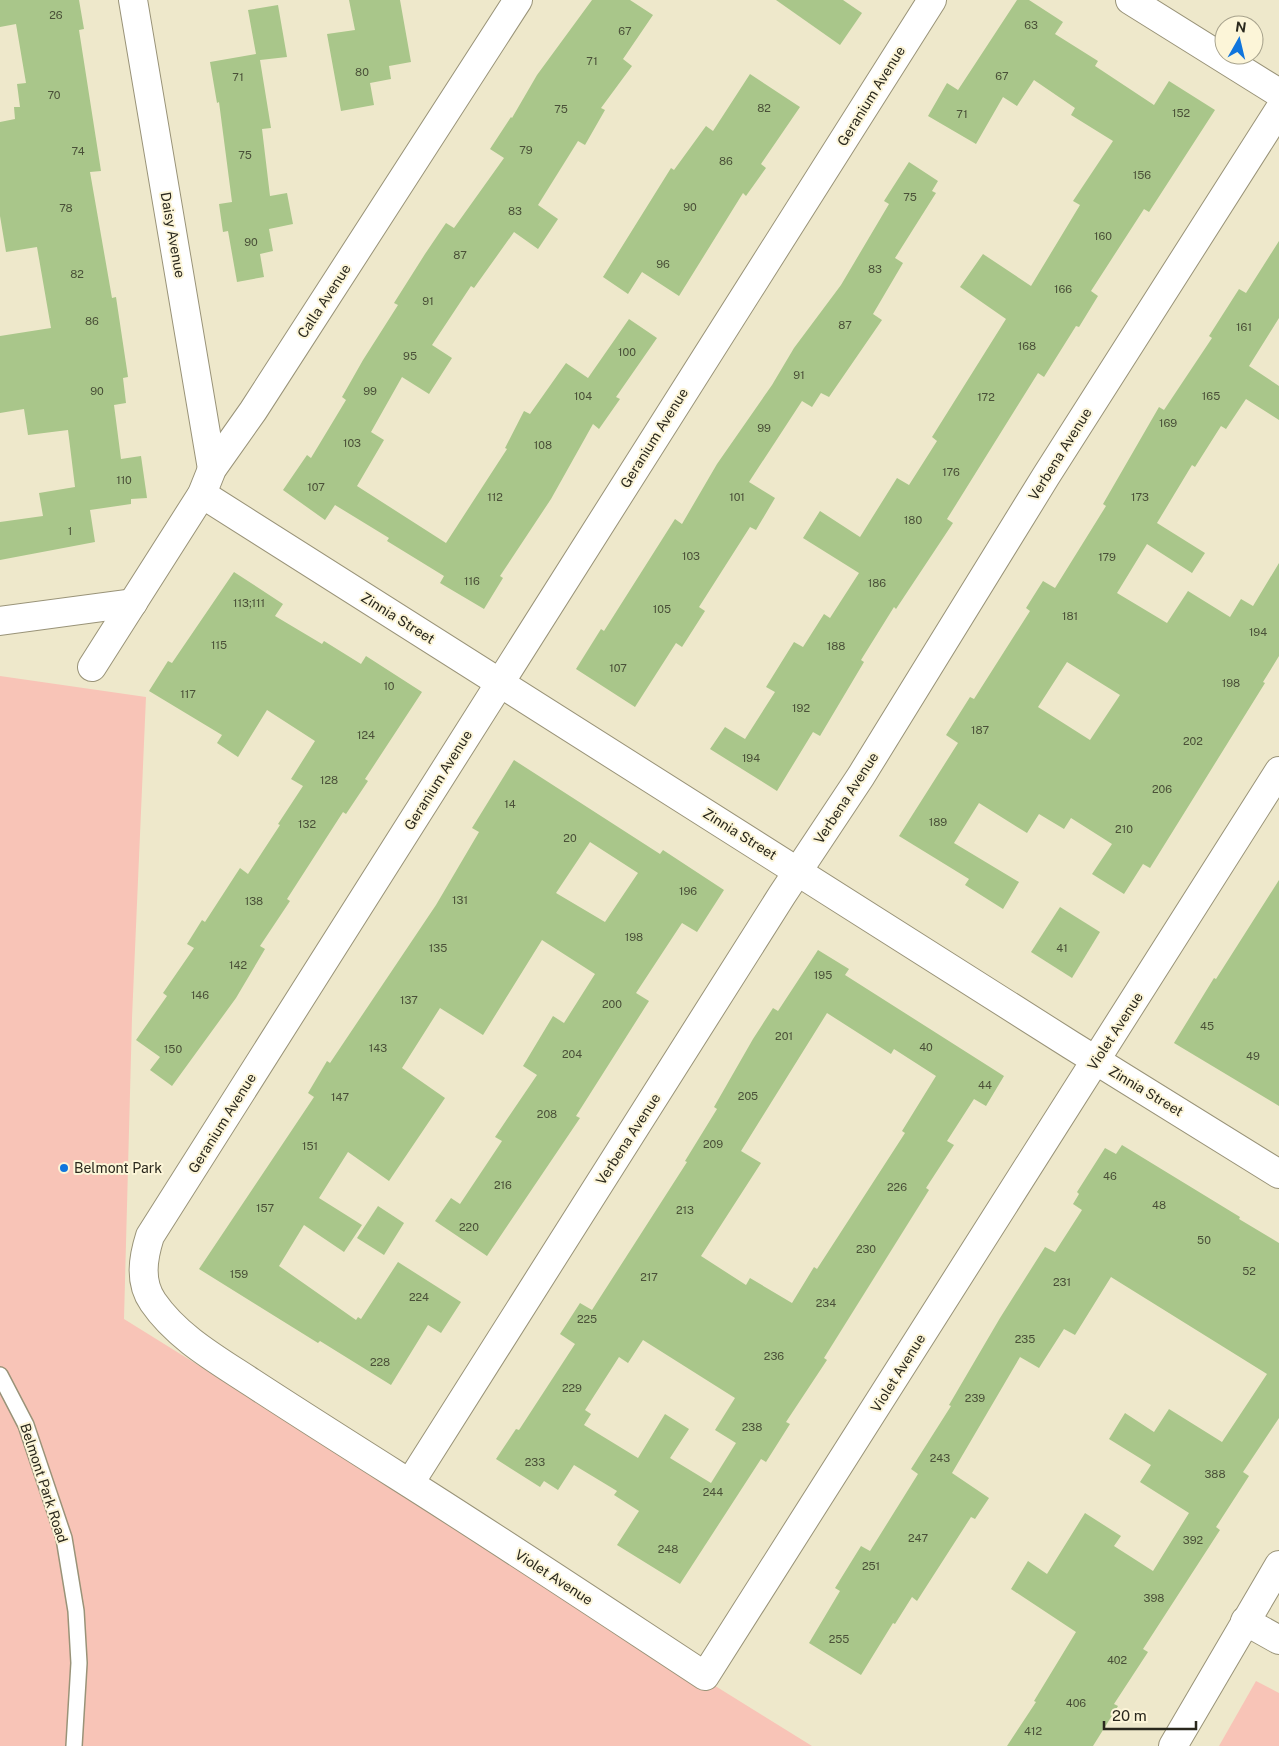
<svg xmlns="http://www.w3.org/2000/svg" width="1279" height="1746" font-family="'Public Sans',sans-serif">
<style>
.pitch{fill:#f8c4b7}
.building{fill:#a9c68a;fill-rule:evenodd}
.lines{fill:none;stroke-linecap:round;stroke-linejoin:round}
.lane-casing{stroke:#999378;stroke-width:18}
.street-casing{stroke:#999378;stroke-width:30}
.secondary-casing{stroke:#999378;stroke-width:30}
.lane{stroke:#fff;stroke-width:15}
.street{stroke:#fff;stroke-width:28}
.secondary{stroke:#fff;stroke-width:28}
.poi-dot{fill:#1075dd;stroke:#fcf5d8;stroke-width:2}
.labels{text-anchor:middle;stroke-width:4;stroke-linejoin:round;paint-order:stroke}
.number-label{font-size:11px;fill:#4a5038}
.street-label{font-size:14px;fill:#2a281d;stroke:#fcf5d8}
.poi-label{font-size:14px;fill:#2a281d;stroke:#fcf5d8;text-anchor:start}
</style>
<rect width="100%" height="100%" fill="#eee8cb"/>
<g class="pitch">
<path d="M 0,676 L 146,697 L 132,1018 L 124,1319 L 812,1746 L 0,1746 Z"/>
<path d="M 1256,1681 L 1279,1693 L 1279,1746 L 1219,1746 Z"/>
</g>
<g class="building">
<path d="M 0,0 L 79,0 L 84,29 L 79,30 L 101,171 L 90,172 L 112,298 L 116,297 L 128,377 L 123,378 L 126,403 L 114,405 L 121,459 L 141,456 L 147,498 L 131,499 L 131,504 L 90,510 L 95,542 L 0,560 L 0,522 L 43,516 L 39,493 L 75,487 L 68,430 L 28,435 L 24,409 L 0,413 L 0,336 L 51,328 L 37,247 L 6,252 L 0,216 L 0,122 L 15,119 L 14,107 L 20,107 L 17,84 L 26,83 L 16,24 L 0,27 Z"/>
<path d="M 349,0 L 400,0 L 411,62 L 389,66 L 391,79 L 370,83 L 374,105 L 341,111 L 327,34 L 355,30 Z"/>
<path d="M 592,0 L 630,0 L 653,15 L 623,59 L 632,66 L 601,108 L 605,110 L 585,145 L 578,141 L 538,205 L 558,219 L 538,249 L 514,232 L 474,288 L 471,286 L 432,345 L 452,358 L 429,394 L 402,377 L 371,432 L 384,440 L 357,486 L 446,543 L 507,449 L 505,448 L 524,411 L 530,414 L 566,363 L 588,378 L 629,319 L 657,338 L 616,397 L 620,399 L 599,429 L 593,424 L 551,499 L 500,576 L 503,578 L 484,609 L 440,583 L 444,576 L 387,541 L 389,538 L 335,505 L 325,520 L 283,490 L 307,455 L 311,458 L 346,400 L 342,397 L 363,360 L 398,305 L 394,303 L 425,254 L 446,223 L 454,228 L 504,158 L 490,149 L 511,117 L 512,118 L 537,75 Z"/>
<path d="M 776,0 L 843,0 L 862,13 L 840,45 Z"/>
<path d="M 1017,0 L 1029,0 L 1063,22 L 1055,34 L 1098,61 L 1095,66 L 1154,105 L 1169,81 L 1215,110 L 1149,212 L 1144,209 L 1091,291 L 1098,296 L 1079,327 L 1076,326 L 1044,377 L 1038,373 L 947,519 L 953,523 L 896,609 L 894,607 L 861,660 L 864,662 L 820,736 L 813,732 L 777,791 L 710,749 L 725,727 L 745,739 L 775,692 L 766,687 L 794,642 L 803,647 L 824,614 L 830,618 L 859,573 L 803,538 L 820,511 L 860,537 L 897,478 L 909,485 L 937,441 L 932,437 L 1006,319 L 960,287 L 983,254 L 1031,286 L 1080,205 L 1073,201 L 1113,141 L 1071,115 L 1075,108 L 1034,80 L 1017,106 L 1003,97 L 976,144 L 928,116 L 947,83 L 958,90 Z"/>
<path d="M 278,5 L 287,57 L 260,60 L 271,128 L 262,129 L 270,196 L 287,193 L 293,224 L 269,229 L 273,251 L 260,254 L 264,277 L 237,282 L 228,231 L 223,232 L 219,204 L 232,202 L 219,102 L 217,103 L 210,62 L 256,54 L 248,10 Z"/>
<path d="M 750,74 L 800,107 L 761,164 L 766,168 L 746,196 L 743,193 L 679,296 L 642,272 L 628,294 L 603,277 L 671,168 L 674,170 L 706,126 L 713,131 Z"/>
<path d="M 909,162 L 938,181 L 932,191 L 936,193 L 895,258 L 903,263 L 873,314 L 882,320 L 829,397 L 821,393 L 812,407 L 802,401 L 749,482 L 775,498 L 756,530 L 750,527 L 699,607 L 705,611 L 682,647 L 676,643 L 635,707 L 576,669 L 601,629 L 604,631 L 675,519 L 682,524 L 717,464 L 772,385 L 794,348 L 841,285 L 889,204 L 884,201 Z"/>
<path d="M 1279,241 L 1279,318 L 1249,366 L 1279,386 L 1279,420 L 1246,399 L 1226,429 L 1221,426 L 1195,467 L 1192,465 L 1157,523 L 1205,553 L 1192,573 L 1147,544 L 1117,593 L 1167,623 L 1188,591 L 1230,617 L 1241,599 L 1253,606 L 1279,563 L 1279,656 L 1263,682 L 1265,683 L 1150,868 L 1143,864 L 1124,894 L 1092,874 L 1112,844 L 1071,818 L 1064,829 L 1039,814 L 1027,833 L 979,803 L 954,843 L 1019,882 L 1003,909 L 965,885 L 969,879 L 899,836 L 958,743 L 946,735 L 970,697 L 974,699 L 1030,611 L 1026,608 L 1043,581 L 1055,588 L 1106,506 L 1103,504 L 1159,407 L 1164,410 L 1212,338 L 1209,336 L 1239,289 L 1246,293 ZM 1067,662 L 1120,695 L 1090,740 L 1038,707 Z"/>
<path d="M 234,572 L 283,604 L 275,616 L 322,644 L 324,641 L 361,664 L 366,656 L 422,692 L 365,779 L 368,781 L 346,814 L 343,812 L 287,899 L 290,901 L 260,946 L 265,949 L 236,998 L 172,1086 L 150,1070 L 160,1057 L 136,1040 L 167,996 L 163,993 L 194,948 L 187,944 L 202,920 L 205,922 L 240,868 L 248,874 L 280,825 L 278,824 L 303,786 L 291,779 L 315,741 L 267,710 L 238,757 L 217,743 L 222,735 L 149,691 L 168,661 L 172,663 Z"/>
<path d="M 514,760 L 660,854 L 663,850 L 724,890 L 697,932 L 682,923 L 636,993 L 649,1001 L 576,1116 L 580,1118 L 487,1256 L 435,1221 L 451,1198 L 460,1204 L 502,1141 L 495,1137 L 537,1075 L 523,1066 L 553,1016 L 564,1023 L 595,974 L 542,940 L 483,1035 L 440,1008 L 402,1068 L 445,1098 L 389,1181 L 348,1152 L 319,1198 L 362,1225 L 344,1252 L 304,1225 L 279,1266 L 356,1320 L 358,1317 L 361,1319 L 398,1262 L 461,1302 L 441,1333 L 428,1325 L 391,1385 L 320,1341 L 318,1343 L 199,1269 L 314,1097 L 308,1093 L 327,1061 L 330,1063 L 436,905 L 479,832 L 472,828 ZM 590,842 L 638,873 L 605,922 L 556,893 Z"/>
<path d="M 1279,880 L 1279,1106 L 1174,1043 L 1214,978 L 1216,979 Z"/>
<path d="M 1060,907 L 1100,932 L 1072,978 L 1031,952 Z"/>
<path d="M 818,950 L 849,969 L 845,975 L 1004,1076 L 986,1106 L 974,1099 L 947,1141 L 954,1145 L 926,1188 L 929,1190 L 824,1358 L 827,1360 L 786,1422 L 790,1424 L 766,1462 L 761,1459 L 680,1584 L 617,1545 L 639,1511 L 614,1495 L 617,1491 L 574,1465 L 558,1490 L 544,1481 L 540,1487 L 496,1459 L 516,1429 L 519,1430 L 575,1344 L 560,1334 L 580,1303 L 592,1310 L 687,1162 L 685,1161 L 717,1109 L 714,1107 L 753,1039 L 773,1008 L 778,1011 ZM 827,1013 L 891,1054 L 894,1049 L 936,1076 L 902,1131 L 905,1133 L 817,1269 L 814,1267 L 792,1303 L 750,1278 L 746,1285 L 701,1256 L 761,1163 L 741,1151 ZM 643,1340 L 735,1398 L 715,1430 L 736,1443 L 711,1483 L 670,1458 L 689,1429 L 665,1414 L 638,1458 L 584,1425 L 591,1414 L 585,1410 L 619,1357 L 628,1363 Z"/>
<path d="M 1122,1145 L 1240,1217 L 1239,1219 L 1279,1243 L 1279,1418 L 1243,1472 L 1249,1476 L 1216,1527 L 1220,1530 L 1143,1649 L 1148,1652 L 1114,1704 L 1118,1706 L 1093,1746 L 1007,1746 L 1036,1702 L 1034,1701 L 1076,1632 L 1011,1589 L 1028,1561 L 1047,1574 L 1085,1513 L 1121,1536 L 1114,1546 L 1153,1571 L 1189,1513 L 1140,1482 L 1151,1465 L 1109,1439 L 1125,1413 L 1154,1432 L 1169,1409 L 1222,1442 L 1267,1374 L 1111,1277 L 1075,1335 L 1064,1329 L 1039,1368 L 1020,1357 L 952,1473 L 989,1498 L 975,1519 L 971,1517 L 917,1601 L 912,1597 L 895,1624 L 893,1623 L 861,1675 L 809,1643 L 840,1591 L 835,1588 L 861,1546 L 870,1551 L 918,1474 L 911,1469 L 951,1406 L 949,1405 L 1000,1318 L 1045,1247 L 1055,1252 L 1082,1210 L 1073,1204 L 1079,1194 L 1077,1192 L 1105,1148 L 1116,1154 Z"/>
<path d="M 378,1206 L 404,1223 L 384,1255 L 357,1238 Z"/>
</g>
<g class="lines">
<defs>
<path id="lane" d="M 0,1375 L 26,1425 L 64,1538 L 76,1611 L 79,1663 L 74,1746"/>
<g id="street">
<path d="M 133,0 L 212,469"/>
<path d="M 932,0 L 150,1236 C 143,1258 139,1282 153,1302 C 177,1337 216,1359 251,1382 C 300,1414 349,1445 398,1476 C 501,1541 603,1609 705,1676 L 1279,771"/>
<path d="M 1130,0 L 1279,93"/>
<path d="M 202,494 L 1071,1045 L 1279,1174"/>
<path d="M 0,621 L 133,603"/>
<path d="M 92,667 L 202,494 L 212,469 L 253,411 L 518,0"/>
<path d="M 410,1483 L 782,895 L 861,776 L 1046,476 L 1279,110"/>
<path d="M 1245,1621 L 1279,1640"/>
</g>
<path id="secondary" d="M 1173,1746 L 1279,1565"/>
</defs>
<use href="#lane" class="lane-casing"/>
<use href="#street" class="street-casing"/>
<use href="#secondary" class="secondary-casing"/>
<use href="#lane" class="lane"/>
<use href="#street" class="street"/>
<use href="#secondary" class="secondary"/>
</g>
<circle class="poi-dot" cx="64" cy="1168" r="5"/>
<g class="labels">
<g class="number-label">
<text x="56" y="19">26</text>
<text x="1031" y="29">63</text>
<text x="625" y="35">67</text>
<text x="592" y="65">71</text>
<text x="362" y="76">80</text>
<text x="1002" y="80">67</text>
<text x="238" y="81">71</text>
<text x="54" y="99">70</text>
<text x="764" y="112">82</text>
<text x="561" y="113">75</text>
<text x="1181" y="117">152</text>
<text x="962" y="118">71</text>
<text x="526" y="154">79</text>
<text x="78" y="155">74</text>
<text x="245" y="159">75</text>
<text x="726" y="165">86</text>
<text x="1142" y="179">156</text>
<text x="910" y="201">75</text>
<text x="690" y="211">90</text>
<text x="66" y="212">78</text>
<text x="515" y="215">83</text>
<text x="1103" y="240">160</text>
<text x="251" y="246">90</text>
<text x="460" y="259">87</text>
<text x="663" y="268">96</text>
<text x="875" y="273">83</text>
<text x="77" y="278">82</text>
<text x="1063" y="293">166</text>
<text x="428" y="305">91</text>
<text x="92" y="325">86</text>
<text x="845" y="329">87</text>
<text x="1244" y="331">161</text>
<text x="1027" y="350">168</text>
<text x="627" y="356">100</text>
<text x="410" y="360">95</text>
<text x="799" y="379">91</text>
<text x="97" y="395">90</text>
<text x="370" y="395">99</text>
<text x="583" y="400">104</text>
<text x="1211" y="400">165</text>
<text x="986" y="401">172</text>
<text x="1168" y="427">169</text>
<text x="764" y="432">99</text>
<text x="352" y="447">103</text>
<text x="543" y="449">108</text>
<text x="951" y="476">176</text>
<text x="124" y="484">110</text>
<text x="316" y="491">107</text>
<text x="495" y="501">112</text>
<text x="737" y="501">101</text>
<text x="1140" y="501">173</text>
<text x="913" y="524">180</text>
<text x="70" y="535">1</text>
<text x="691" y="560">103</text>
<text x="1107" y="561">179</text>
<text x="472" y="585">116</text>
<text x="877" y="587">186</text>
<text x="249" y="607">113;111</text>
<text x="662" y="613">105</text>
<text x="1070" y="620">181</text>
<text x="1258" y="636">194</text>
<text x="219" y="649">115</text>
<text x="836" y="650">188</text>
<text x="618" y="672">107</text>
<text x="1231" y="687">198</text>
<text x="389" y="690">10</text>
<text x="188" y="698">117</text>
<text x="801" y="712">192</text>
<text x="980" y="734">187</text>
<text x="366" y="739">124</text>
<text x="1193" y="745">202</text>
<text x="751" y="762">194</text>
<text x="329" y="784">128</text>
<text x="1162" y="793">206</text>
<text x="510" y="808">14</text>
<text x="938" y="826">189</text>
<text x="307" y="828">132</text>
<text x="1124" y="833">210</text>
<text x="570" y="842">20</text>
<text x="688" y="895">196</text>
<text x="460" y="904">131</text>
<text x="254" y="905">138</text>
<text x="634" y="941">198</text>
<text x="438" y="952">135</text>
<text x="1062" y="952">41</text>
<text x="238" y="969">142</text>
<text x="823" y="979">195</text>
<text x="200" y="999">146</text>
<text x="409" y="1004">137</text>
<text x="612" y="1008">200</text>
<text x="1207" y="1030">45</text>
<text x="784" y="1040">201</text>
<text x="926" y="1051">40</text>
<text x="378" y="1052">143</text>
<text x="173" y="1053">150</text>
<text x="572" y="1058">204</text>
<text x="1253" y="1060">49</text>
<text x="985" y="1089">44</text>
<text x="748" y="1100">205</text>
<text x="340" y="1101">147</text>
<text x="547" y="1118">208</text>
<text x="713" y="1148">209</text>
<text x="310" y="1150">151</text>
<text x="1110" y="1180">46</text>
<text x="503" y="1189">216</text>
<text x="897" y="1191">226</text>
<text x="1159" y="1209">48</text>
<text x="265" y="1212">157</text>
<text x="685" y="1214">213</text>
<text x="469" y="1231">220</text>
<text x="1204" y="1244">50</text>
<text x="866" y="1253">230</text>
<text x="1249" y="1275">52</text>
<text x="239" y="1278">159</text>
<text x="649" y="1281">217</text>
<text x="1062" y="1286">231</text>
<text x="419" y="1301">224</text>
<text x="826" y="1307">234</text>
<text x="587" y="1323">225</text>
<text x="1025" y="1343">235</text>
<text x="774" y="1360">236</text>
<text x="380" y="1366">228</text>
<text x="572" y="1392">229</text>
<text x="975" y="1402">239</text>
<text x="752" y="1431">238</text>
<text x="940" y="1462">243</text>
<text x="535" y="1466">233</text>
<text x="1215" y="1478">388</text>
<text x="713" y="1496">244</text>
<text x="918" y="1542">247</text>
<text x="1193" y="1544">392</text>
<text x="668" y="1553">248</text>
<text x="871" y="1570">251</text>
<text x="1154" y="1602">398</text>
<text x="839" y="1643">255</text>
<text x="1117" y="1664">402</text>
<text x="1076" y="1707">406</text>
<text x="1033" y="1735">412</text>
</g>
<g class="street-label">
<text transform="translate(871 96) rotate(-58)" y="5">Geranium Avenue</text>
<text transform="translate(173 235) rotate(80)" y="5">Daisy Avenue</text>
<text transform="translate(324 301) rotate(-57)" y="5">Calla Avenue</text>
<text transform="translate(654 438) rotate(-58)" y="5">Geranium Avenue</text>
<text transform="translate(1060 454) rotate(-58)" y="5">Verbena Avenue</text>
<text transform="translate(398 618) rotate(32)" y="5">Zinnia Street</text>
<text transform="translate(438 780) rotate(-58)" y="5">Geranium Avenue</text>
<text transform="translate(846 798) rotate(-57)" y="5">Verbena Avenue</text>
<text transform="translate(740 834) rotate(32)" y="5">Zinnia Street</text>
<text transform="translate(1115 1031) rotate(-57)" y="5">Violet Avenue</text>
<text transform="translate(1146 1091) rotate(31)" y="5">Zinnia Street</text>
<text transform="translate(222 1123) rotate(-58)" y="5">Geranium Avenue</text>
<text transform="translate(628 1139) rotate(-57)" y="5">Verbena Avenue</text>
<text transform="translate(898 1373) rotate(-58)" y="5">Violet Avenue</text>
<text transform="translate(44 1483) rotate(72)" y="5">Belmont Park Road</text>
<text transform="translate(554 1577) rotate(33)" y="5">Violet Avenue</text>
</g>
<g class="poi-label">
<text x="74" y="1173">Belmont Park</text>
</g>
</g>
<g transform="translate(1239 40) rotate(8)"><circle r="24" fill="#fcf5d8" stroke="#a8a38d"/>
<path d="M0-4L9 19L0 12L-9 19Z" fill="#1075dd"/>
<text y="-8" font-size="14" font-weight="bold" text-anchor="middle" fill="#2a281d">N</text>
</g>
<path d="M1104 1721v8h92v-8" fill="none" stroke="#2a281d" stroke-width="2.5"/>
<text x="1112" y="1721" font-size="15" fill="#2a281d" stroke="#fcf5d8" stroke-width="4" paint-order="stroke">20 m</text>
</svg>
